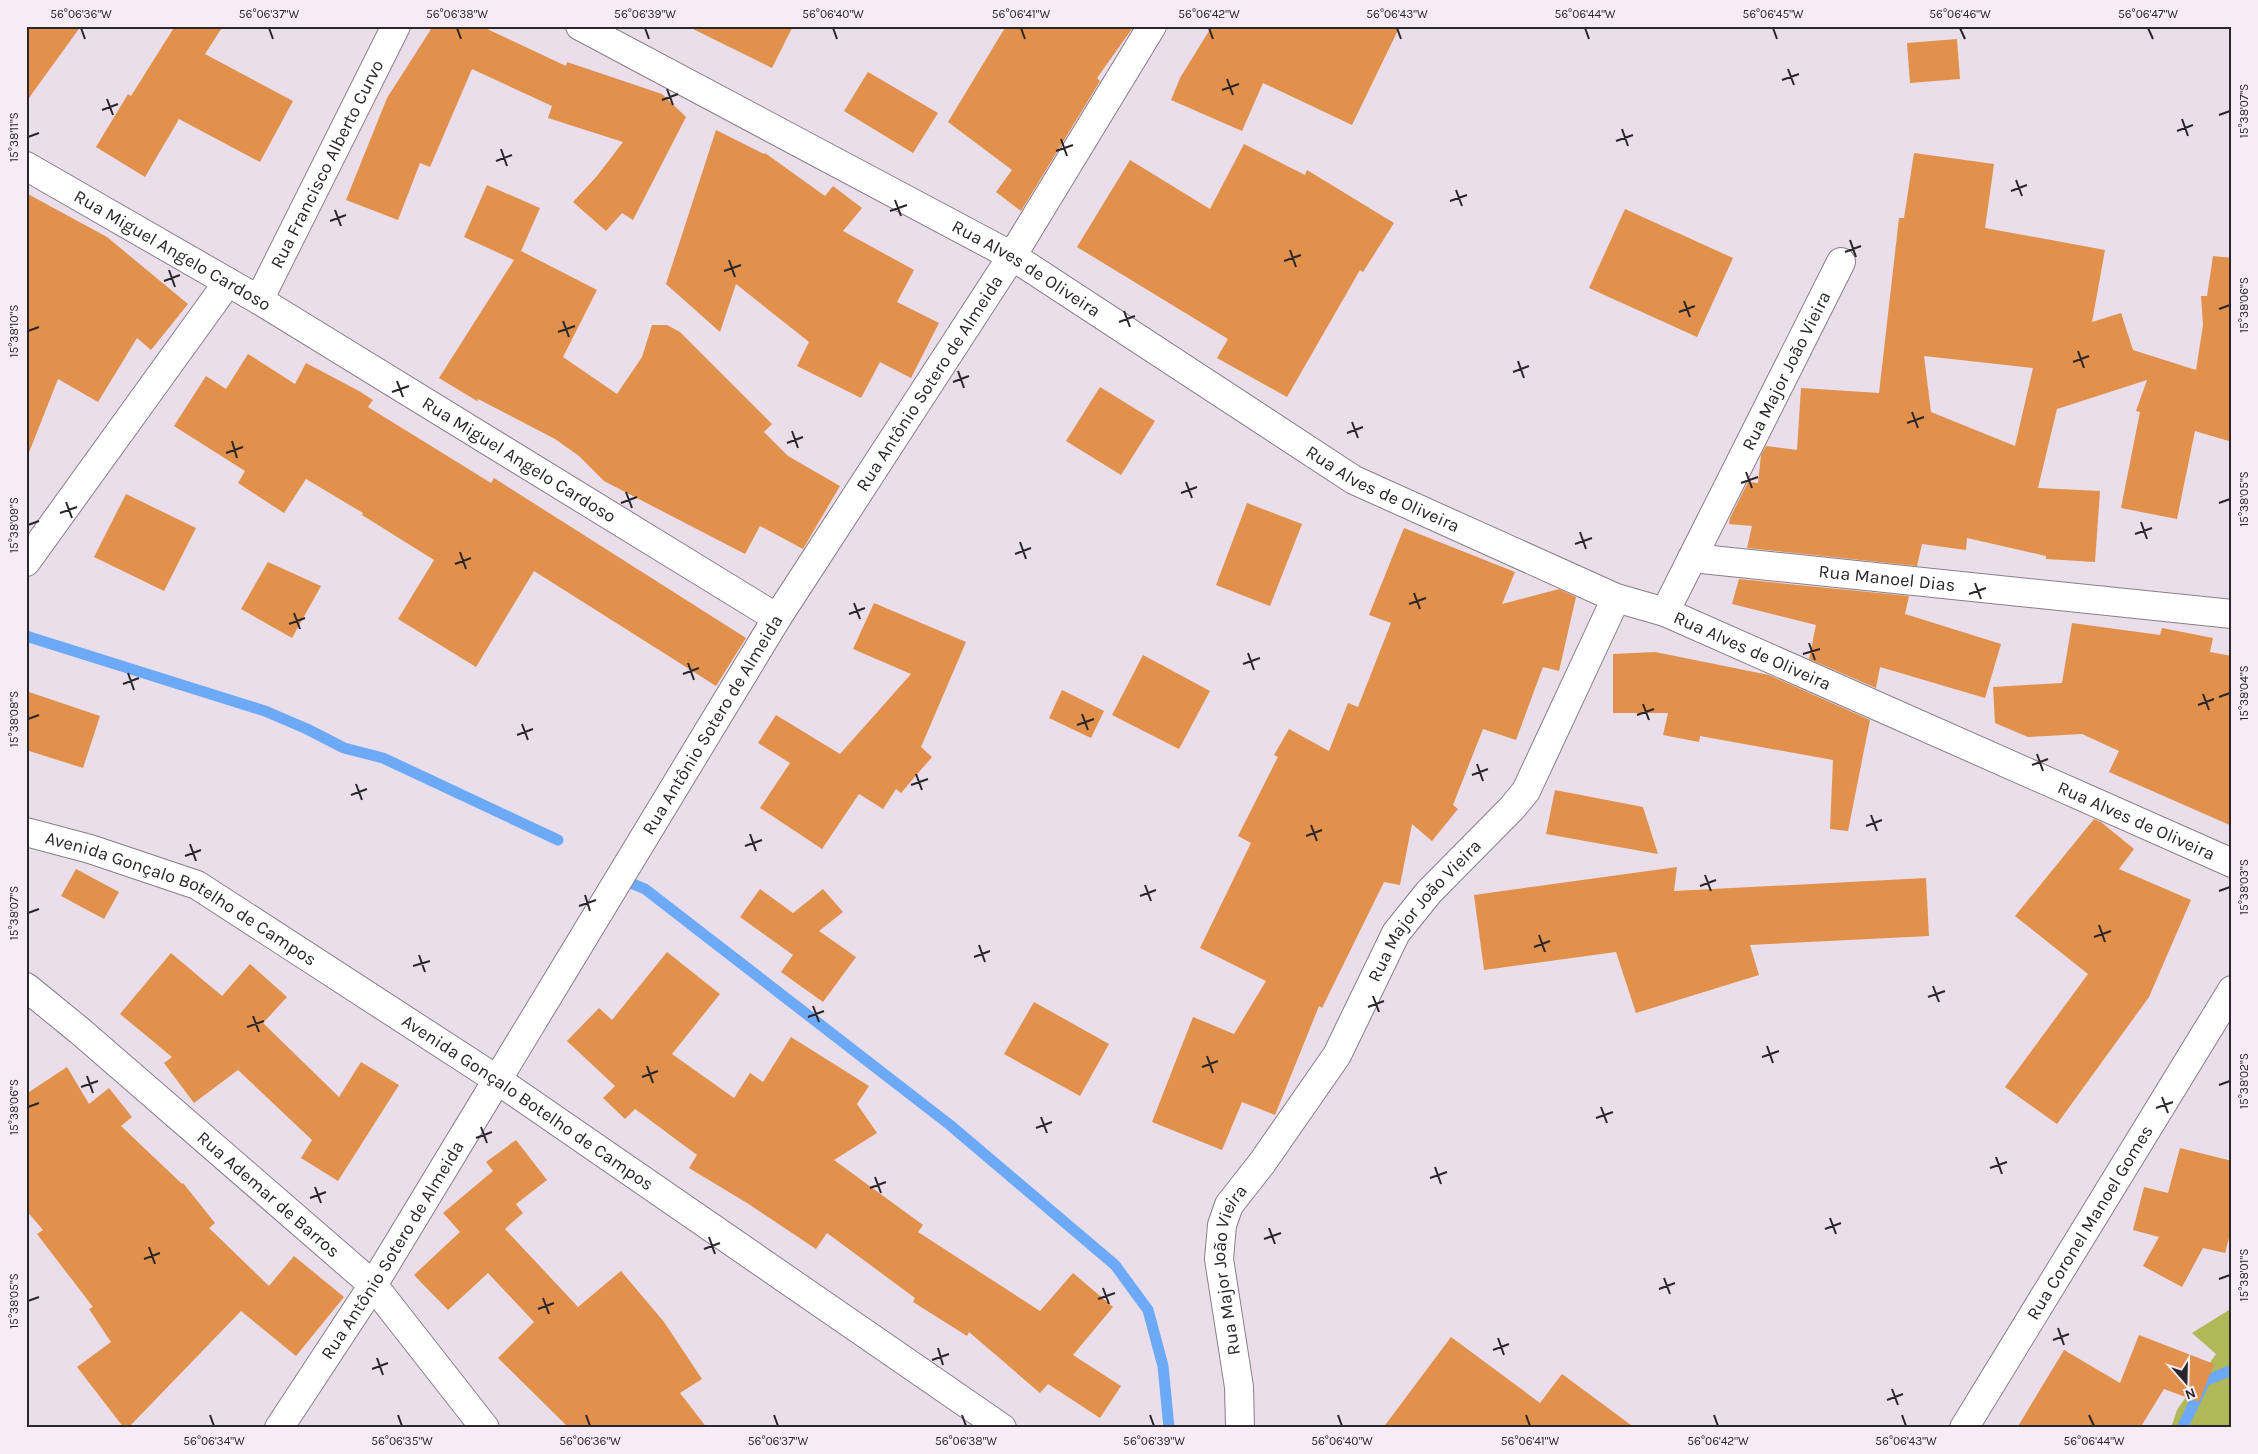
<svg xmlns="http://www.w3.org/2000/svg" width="2258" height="1454" font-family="Karla,sans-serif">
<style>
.green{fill:#b1b858}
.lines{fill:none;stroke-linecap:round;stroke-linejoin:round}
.stream{stroke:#6ca9f6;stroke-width:11}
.building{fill:#e1914b;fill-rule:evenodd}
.minor-casing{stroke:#897e88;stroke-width:30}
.minor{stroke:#fff;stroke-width:28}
.ticks{fill:none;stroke:#2a262a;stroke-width:2}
.labels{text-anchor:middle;stroke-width:4.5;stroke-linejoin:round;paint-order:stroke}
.street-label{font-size:18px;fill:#2a262a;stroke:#f7ebf6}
.neatline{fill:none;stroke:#2a262a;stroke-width:2}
.ticks-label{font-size:12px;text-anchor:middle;fill:#2a262a}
</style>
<rect width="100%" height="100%" fill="#e9dee9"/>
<path class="green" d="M 2232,1308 L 2232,1428 L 2171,1428 L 2177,1410 L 2216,1354 L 2192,1333 Z"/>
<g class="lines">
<g class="stream">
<path d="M 26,636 L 265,711 L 307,729 L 344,748 L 383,758 L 558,840"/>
<path d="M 633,884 L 645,889 L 950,1125 L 1115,1265 L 1148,1310 L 1163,1366 L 1169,1428"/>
<path d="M 2182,1428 L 2205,1381 L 2232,1370"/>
</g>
</g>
<g class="building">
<path d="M 26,26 L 81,26 L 26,102 Z"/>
<path d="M 175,26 L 223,26 L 205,54 L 293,101 L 260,162 L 179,119 L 145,177 L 96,147 L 128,94 L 131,96 Z"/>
<path d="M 433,26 L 481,26 L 566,66 L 567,62 L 662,94 L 686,117 L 633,220 L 622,213 L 606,231 L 573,202 L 597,176 L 623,142 L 548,118 L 552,106 L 472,69 L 430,167 L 420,163 L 398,220 L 346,200 L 387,98 Z"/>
<path d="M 687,26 L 793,26 L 772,68 Z"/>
<path d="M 1006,26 L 1134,26 L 1097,78 L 1100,81 L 1021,211 L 996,192 L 1012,170 L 948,122 Z"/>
<path d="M 1212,26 L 1400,26 L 1352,125 L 1263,83 L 1242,131 L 1171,100 L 1180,78 Z"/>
<path d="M 1957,39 L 1960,79 L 1910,83 L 1907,43 Z"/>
<path d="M 868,72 L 938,113 L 913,153 L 844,111 Z"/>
<path d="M 716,130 L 764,154 L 765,153 L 825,196 L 833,186 L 862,208 L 843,231 L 914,270 L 897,302 L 939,323 L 911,378 L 880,362 L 861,398 L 797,366 L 809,342 L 736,284 L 720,332 L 666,284 Z"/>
<path d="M 1244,144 L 1305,175 L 1307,170 L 1394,223 L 1363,272 L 1360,270 L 1287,397 L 1217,358 L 1228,339 L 1077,247 L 1130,160 L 1210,209 Z"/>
<path d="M 1914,153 L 1994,164 L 1985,228 L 2105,250 L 2092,322 L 2121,313 L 2133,350 L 2196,370 L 2203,325 L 2201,296 L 2207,296 L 2213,256 L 2232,258 L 2232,442 L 2195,431 L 2177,519 L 2121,508 L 2140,412 L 2136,411 L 2147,380 L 2057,409 L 2038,488 L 2100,491 L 2095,562 L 2046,559 L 2046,556 L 1967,538 L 1966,550 L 1922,544 L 1917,566 L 1747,548 L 1752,526 L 1729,524 L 1730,518 L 1748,482 L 1758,483 L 1761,455 L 1766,446 L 1797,450 L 1801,388 L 1879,393 L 1899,218 L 1904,218 ZM 1924,356 L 2033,368 L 2015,446 L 1931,412 Z"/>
<path d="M 487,185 L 540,208 L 521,251 L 597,290 L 563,357 L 617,394 L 642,357 L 652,325 L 667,325 L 680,332 L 772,424 L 764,432 L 788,456 L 840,486 L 803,549 L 760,526 L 745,554 L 604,481 L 579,456 L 555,439 L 478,399 L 477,401 L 439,378 L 514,260 L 464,237 Z"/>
<path d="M 26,193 L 107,237 L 188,304 L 151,350 L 137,338 L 98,402 L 58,379 L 28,455 L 26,455 Z"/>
<path d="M 1625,209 L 1733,258 L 1697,337 L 1589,288 Z"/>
<path d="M 248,354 L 295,384 L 306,363 L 359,391 L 373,400 L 368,407 L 491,483 L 494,478 L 746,638 L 716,686 L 534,571 L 476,667 L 398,619 L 434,560 L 362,515 L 363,513 L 306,479 L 284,513 L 238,483 L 245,471 L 174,426 L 206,376 L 226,389 Z"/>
<path d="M 1100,387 L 1155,421 L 1121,475 L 1066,441 Z"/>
<path d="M 126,494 L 196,528 L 164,591 L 94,557 Z"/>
<path d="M 1247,503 L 1302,524 L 1270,606 L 1216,585 Z"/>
<path d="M 1404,528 L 1515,572 L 1502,604 L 1559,589 L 1576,597 L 1559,671 L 1543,667 L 1516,740 L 1483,729 L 1453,805 L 1458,809 L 1432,841 L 1412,824 L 1400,885 L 1384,882 L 1322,1008 L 1319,1006 L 1275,1115 L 1242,1102 L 1222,1150 L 1152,1122 L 1193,1017 L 1234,1034 L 1266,981 L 1200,948 L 1251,843 L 1238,836 L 1278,757 L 1274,755 L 1289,729 L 1329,751 L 1348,703 L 1358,707 L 1391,623 L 1369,615 Z"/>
<path d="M 268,562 L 321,586 L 292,638 L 241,609 Z"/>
<path d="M 1739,579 L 1909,596 L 1905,614 L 2001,644 L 1985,698 L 1880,667 L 1876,688 L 1809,659 L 1816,625 L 1732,604 Z"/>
<path d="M 874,603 L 966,642 L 921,747 L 932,757 L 901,793 L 896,789 L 883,809 L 859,794 L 822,849 L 760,808 L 790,763 L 758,743 L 776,715 L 840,754 L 911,674 L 853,649 Z"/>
<path d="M 2072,623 L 2160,635 L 2162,628 L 2213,638 L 2210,652 L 2232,656 L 2232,826 L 2109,772 L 2119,751 L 2082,734 L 2028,737 L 1995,723 L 1993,687 L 2062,683 Z"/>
<path d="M 1655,652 L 1769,675 L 1870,720 L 1848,831 L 1830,829 L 1833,760 L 1700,736 L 1699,742 L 1663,735 L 1668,713 L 1613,713 L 1613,654 Z"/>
<path d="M 1143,655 L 1210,691 L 1179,749 L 1112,715 Z"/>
<path d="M 1062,690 L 1104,711 L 1091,738 L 1049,718 Z"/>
<path d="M 26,691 L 100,716 L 83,768 L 26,750 Z"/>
<path d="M 1555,790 L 1643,807 L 1658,854 L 1546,834 Z"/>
<path d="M 2094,819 L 2101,822 L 2134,849 L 2119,869 L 2191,900 L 2149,997 L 2057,1124 L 2005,1087 L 2088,974 L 2015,916 Z"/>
<path d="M 1677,867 L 1674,891 L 1926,878 L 1929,936 L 1750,945 L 1759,975 L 1636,1013 L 1616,952 L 1484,970 L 1474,895 Z"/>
<path d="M 76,869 L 119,892 L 104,919 L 61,896 Z"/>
<path d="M 760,889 L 793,913 L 823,889 L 843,912 L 819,931 L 856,957 L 823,1002 L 781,972 L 793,955 L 740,917 Z"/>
<path d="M 667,952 L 720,994 L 672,1054 L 734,1098 L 750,1073 L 763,1082 L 791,1037 L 869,1086 L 857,1104 L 877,1133 L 834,1160 L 923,1225 L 918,1232 L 1040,1311 L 1073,1273 L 1113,1307 L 1073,1355 L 1121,1386 L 1100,1418 L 1048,1384 L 1040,1393 L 969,1332 L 967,1336 L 913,1302 L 915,1298 L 827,1233 L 816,1249 L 747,1203 L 689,1168 L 697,1155 L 635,1109 L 625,1119 L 603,1098 L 615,1086 L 567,1041 L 599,1008 L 612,1020 Z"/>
<path d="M 171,953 L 222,996 L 250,964 L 287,997 L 263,1023 L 339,1097 L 361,1062 L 399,1085 L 338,1181 L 301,1158 L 312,1140 L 238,1070 L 194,1103 L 164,1063 L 172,1057 L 120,1014 Z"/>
<path d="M 1034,1002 L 1109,1044 L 1080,1096 L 1004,1054 Z"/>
<path d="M 67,1067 L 89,1104 L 109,1088 L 132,1117 L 121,1126 L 182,1184 L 183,1183 L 215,1223 L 209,1228 L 269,1286 L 294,1256 L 344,1297 L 296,1356 L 241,1311 L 128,1428 L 124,1428 L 77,1367 L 111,1342 L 89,1309 L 93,1307 L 37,1234 L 43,1230 L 26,1210 L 26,1094 Z"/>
<path d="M 516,1140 L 547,1180 L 516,1204 L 523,1213 L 505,1229 L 578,1307 L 621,1271 L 664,1322 L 702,1379 L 680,1393 L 707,1428 L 569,1428 L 498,1358 L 534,1322 L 488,1273 L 448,1310 L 414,1275 L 460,1232 L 443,1213 L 493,1171 L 486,1162 Z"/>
<path d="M 2180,1148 L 2232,1161 L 2232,1227 L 2225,1253 L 2203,1248 L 2182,1287 L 2143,1266 L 2159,1237 L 2133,1230 L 2144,1187 L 2168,1193 Z"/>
<path d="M 2139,1335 L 2214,1364 L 2199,1402 L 2164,1389 L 2140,1428 L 2017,1428 L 2064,1350 L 2120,1383 Z"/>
<path d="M 1451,1337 L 1540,1403 L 1562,1374 L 1635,1428 L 1383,1428 Z"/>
</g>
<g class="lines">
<defs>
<g id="minor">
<path id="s1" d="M 580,26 L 1012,256 L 1354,480 L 1616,598 L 1665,612 L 2232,863"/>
<path id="s2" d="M 26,166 L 259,300 L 777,618"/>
<path id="s3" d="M 259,300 L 396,26"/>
<path id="s4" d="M 1692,558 L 2232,614"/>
<path d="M 26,562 L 228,282"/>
<path id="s5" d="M 1665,612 L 1841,262"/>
<path id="s6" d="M 26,832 L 90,849 L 197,885 L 496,1079 L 1002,1428"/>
<path id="s7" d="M 26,987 L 80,1031 L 373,1285 L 485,1428"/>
<path id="s8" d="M 279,1428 L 373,1285 L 777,618 L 1012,256 L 1152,26"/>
<path id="s9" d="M 1240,1428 L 1239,1387 L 1219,1259 L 1222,1225 L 1229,1205 L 1262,1163 L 1337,1055 L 1396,933 L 1429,892 L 1512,808 L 1526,791 L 1616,598"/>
<path id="s10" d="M 1964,1428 L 2232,990"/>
</g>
</defs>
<use href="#minor" class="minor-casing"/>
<use href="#minor" class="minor"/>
</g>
<path class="ticks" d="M 81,28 L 85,39M 269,28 L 273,39M 457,28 L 461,39M 645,28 L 649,39M 833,28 L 837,39M 1021,28 L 1025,39M 1209,28 L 1213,39M 1397,28 L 1401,39M 1585,28 L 1589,39M 1773,28 L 1777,39M 1960,28 L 1965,39M 2148,28 L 2153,39M 1788,69 L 1794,85M 1227,79 L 1233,95M 1782,80 L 1799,74M 667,89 L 673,105M 1222,90 L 1239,84M 107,99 L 113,115M 662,100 L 678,94M 102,110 L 118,104M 2219,115 L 2230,111M 2182,119 L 2188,136M 1622,129 L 1628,146M 2177,131 L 2193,125M 28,137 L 39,133M 1061,139 L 1067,156M 1616,141 L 1633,135M 501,149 L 507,166M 1056,151 L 1073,145M 496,161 L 512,155M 2016,180 L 2022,196M 1456,190 L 1462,206M 2011,191 L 2027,185M 895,200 L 901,216M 1450,201 L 1467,195M 335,210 L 341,226M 890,211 L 907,205M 330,221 L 346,215M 1850,240 L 1856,257M 1290,250 L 1296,267M 1845,252 L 1861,246M 729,260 L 735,277M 1284,261 L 1301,255M 169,270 L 175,287M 724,271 L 741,265M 164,281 L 180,275M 1684,301 L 1690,317M 2219,309 L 2230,305M 1124,311 L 1130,327M 1679,312 L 1695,306M 563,321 L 569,337M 1119,322 L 1135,316M 28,331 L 39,327M 558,332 L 575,326M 2078,351 L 2084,368M 1518,361 L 1524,378M 2073,362 L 2089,356M 958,371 L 964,388M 1513,372 L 1529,366M 397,381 L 403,397M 953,382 L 969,376M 392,392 L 409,386M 1912,412 L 1918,428M 1352,422 L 1358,438M 1907,423 L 1924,417M 792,431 L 798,448M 1347,433 L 1363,427M 232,441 L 237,458M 787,443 L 803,437M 226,453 L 243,447M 1746,472 L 1752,488M 1186,482 L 1192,498M 1741,483 L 1758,477M 626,492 L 632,508M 1181,493 L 1197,487M 66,502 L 72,518M 621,503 L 637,497M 2219,503 L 2230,499M 60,513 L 77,507M 2141,522 L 2147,539M 28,525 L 39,521M 1580,532 L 1586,549M 2135,534 L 2152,528M 1020,542 L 1026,559M 1575,544 L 1592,538M 460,552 L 466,569M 1015,554 L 1031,548M 455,564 L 471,558M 1975,583 L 1981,599M 1414,593 L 1420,609M 1969,594 L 1986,588M 854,603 L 860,619M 1409,604 L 1426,598M 294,613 L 300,629M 849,614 L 865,608M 289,624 L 305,618M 1809,643 L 1815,660M 1248,653 L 1254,670M 1803,654 L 1820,649M 688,663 L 694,680M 1243,664 L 1260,658M 128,673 L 134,690M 683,674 L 699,668M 123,684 L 139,678M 2203,694 L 2209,710M 2219,697 L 2230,693M 1643,704 L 1649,720M 2198,705 L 2214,699M 1082,714 L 1088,730M 1637,715 L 1654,709M 28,719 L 39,715M 522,724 L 528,740M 1077,725 L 1094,719M 517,735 L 533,729M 2037,754 L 2043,771M 1477,764 L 1483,781M 2032,765 L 2048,759M 916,774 L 922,790M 1472,775 L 1488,769M 356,784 L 362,800M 911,785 L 928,779M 351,795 L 367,789M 1871,815 L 1877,831M 1311,825 L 1317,841M 1866,826 L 1882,820M 750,834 L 756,851M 1306,836 L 1322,830M 190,844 L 196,861M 745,846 L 762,840M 185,856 L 201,850M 1705,875 L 1711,891M 1145,885 L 1151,901M 1700,886 L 1716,880M 2219,891 L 2230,887M 585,895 L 590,911M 1140,896 L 1156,890M 579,906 L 596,900M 28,913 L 39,909M 2099,925 L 2105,942M 1539,935 L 1545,952M 2094,937 L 2111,931M 979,945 L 985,962M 1534,947 L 1550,941M 419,955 L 425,972M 974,957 L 990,951M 413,966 L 430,961M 1933,986 L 1939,1002M 1373,996 L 1379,1012M 1928,997 L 1945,991M 813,1006 L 819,1022M 1368,1007 L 1384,1001M 253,1016 L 259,1032M 808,1017 L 824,1011M 247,1027 L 264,1021M 1767,1046 L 1773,1063M 1207,1056 L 1213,1073M 1762,1057 L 1779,1051M 647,1066 L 653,1083M 1202,1067 L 1218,1061M 87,1076 L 93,1093M 642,1077 L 658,1071M 2219,1085 L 2230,1081M 81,1087 L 98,1081M 2162,1097 L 2168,1113M 28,1107 L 39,1103M 1601,1107 L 1607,1123M 2156,1108 L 2173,1102M 1041,1117 L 1047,1133M 1596,1118 L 1613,1112M 481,1127 L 487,1143M 1036,1128 L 1052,1122M 476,1138 L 492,1132M 1996,1157 L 2002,1174M 1435,1167 L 1441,1184M 1990,1168 L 2007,1162M 875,1177 L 881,1193M 1430,1178 L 1447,1172M 315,1187 L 321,1203M 870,1188 L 886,1182M 310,1198 L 326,1192M 1830,1218 L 1836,1234M 1269,1228 L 1275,1244M 1825,1229 L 1841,1223M 709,1237 L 715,1254M 1264,1239 L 1281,1233M 149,1247 L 155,1264M 704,1249 L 720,1243M 144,1259 L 160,1253M 1664,1278 L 1670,1294M 2219,1279 L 2230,1275M 1103,1288 L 1109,1304M 1659,1289 L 1675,1283M 543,1298 L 549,1314M 1098,1299 L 1115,1293M 28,1301 L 39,1297M 538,1309 L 554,1303M 2058,1328 L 2064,1345M 1498,1338 L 1504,1355M 2053,1340 L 2069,1334M 938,1348 L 943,1365M 1493,1350 L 1509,1344M 377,1358 L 383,1375M 932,1360 L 949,1354M 372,1369 L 388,1363M 1892,1389 L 1898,1405M 1887,1400 L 1903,1394M 210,1415 L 214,1426M 398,1415 L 402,1426M 586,1415 L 590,1426M 774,1415 L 778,1426M 962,1415 L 966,1426M 1150,1415 L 1154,1426M 1338,1415 L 1342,1426M 1526,1415 L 1530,1426M 1714,1415 L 1718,1426M 1902,1415 L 1906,1426M 2089,1415 L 2094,1426"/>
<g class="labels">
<g class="street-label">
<text dy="6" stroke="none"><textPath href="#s3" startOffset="152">Rua Francisco Alberto Curvo</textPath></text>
<text dy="6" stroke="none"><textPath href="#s2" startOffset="169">Rua Miguel Angelo Cardoso</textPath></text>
<text dy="6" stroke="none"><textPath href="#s1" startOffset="508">Rua Alves de Oliveira</textPath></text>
<text dy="6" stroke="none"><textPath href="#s5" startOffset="270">Rua Major João Vieira</textPath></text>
<text dy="6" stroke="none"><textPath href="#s8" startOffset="1231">Rua Antônio Sotero de Almeida</textPath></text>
<text dy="6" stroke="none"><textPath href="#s2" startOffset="574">Rua Miguel Angelo Cardoso</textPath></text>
<text dy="6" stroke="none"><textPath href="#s1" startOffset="928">Rua Alves de Oliveira</textPath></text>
<text dy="6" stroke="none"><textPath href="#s4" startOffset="196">Rua Manoel Dias</textPath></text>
<text dy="6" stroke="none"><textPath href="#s1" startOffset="1332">Rua Alves de Oliveira</textPath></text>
<text dy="6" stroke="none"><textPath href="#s8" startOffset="826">Rua Antônio Sotero de Almeida</textPath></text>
<text dy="6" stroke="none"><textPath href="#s1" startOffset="1752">Rua Alves de Oliveira</textPath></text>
<text dy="6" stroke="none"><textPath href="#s6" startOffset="170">Avenida Gonçalo Botelho de Campos</textPath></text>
<text dy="6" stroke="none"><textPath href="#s9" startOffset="581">Rua Major João Vieira</textPath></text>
<text dy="6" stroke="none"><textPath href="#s6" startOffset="575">Avenida Gonçalo Botelho de Campos</textPath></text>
<text dy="6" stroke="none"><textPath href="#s7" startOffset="319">Rua Ademar de Barros</textPath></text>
<text dy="6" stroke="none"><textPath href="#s10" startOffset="241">Rua Coronel Manoel Gomes</textPath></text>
<text dy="6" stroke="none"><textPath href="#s8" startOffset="211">Rua Antônio Sotero de Almeida</textPath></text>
<text dy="6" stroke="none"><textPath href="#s9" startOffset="161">Rua Major João Vieira</textPath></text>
</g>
</g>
<rect width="2258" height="1454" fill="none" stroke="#f7ebf6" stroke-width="55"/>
<g transform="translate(2186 1382) rotate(160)" stroke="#f7ebf6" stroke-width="4" paint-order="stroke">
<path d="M0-4L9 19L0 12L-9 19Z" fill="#2a262a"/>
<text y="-8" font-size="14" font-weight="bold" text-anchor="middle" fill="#2a262a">N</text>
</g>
<rect x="28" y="28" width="2202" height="1398" class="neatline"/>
<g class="ticks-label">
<text x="81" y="18">56°06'36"W</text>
<text x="269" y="18">56°06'37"W</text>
<text x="457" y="18">56°06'38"W</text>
<text x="645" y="18">56°06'39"W</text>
<text x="833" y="18">56°06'40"W</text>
<text x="1021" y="18">56°06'41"W</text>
<text x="1209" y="18">56°06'42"W</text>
<text x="1397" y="18">56°06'43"W</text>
<text x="1585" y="18">56°06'44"W</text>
<text x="1773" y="18">56°06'45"W</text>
<text x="1960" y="18">56°06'46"W</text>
<text x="2148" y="18">56°06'47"W</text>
<text transform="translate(2244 111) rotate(-90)" y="4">15°38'07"S</text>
<text transform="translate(14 137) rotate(-90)" y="4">15°38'11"S</text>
<text transform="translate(2244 305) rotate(-90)" y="4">15°38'06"S</text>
<text transform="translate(14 331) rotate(-90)" y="4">15°38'10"S</text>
<text transform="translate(2244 499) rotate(-90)" y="4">15°38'05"S</text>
<text transform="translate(14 525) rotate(-90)" y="4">15°38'09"S</text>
<text transform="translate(2244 693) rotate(-90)" y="4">15°38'04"S</text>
<text transform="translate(14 719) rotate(-90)" y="4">15°38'08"S</text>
<text transform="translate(2244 887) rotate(-90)" y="4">15°38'03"S</text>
<text transform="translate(14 913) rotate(-90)" y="4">15°38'07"S</text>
<text transform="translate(2244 1081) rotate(-90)" y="4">15°38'02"S</text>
<text transform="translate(14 1107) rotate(-90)" y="4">15°38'06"S</text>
<text transform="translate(2244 1275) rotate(-90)" y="4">15°38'01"S</text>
<text transform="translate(14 1301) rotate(-90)" y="4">15°38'05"S</text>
<text x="214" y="1445">56°06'34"W</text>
<text x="402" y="1445">56°06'35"W</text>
<text x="590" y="1445">56°06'36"W</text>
<text x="778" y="1445">56°06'37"W</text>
<text x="966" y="1445">56°06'38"W</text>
<text x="1154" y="1445">56°06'39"W</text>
<text x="1342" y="1445">56°06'40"W</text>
<text x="1530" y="1445">56°06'41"W</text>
<text x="1718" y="1445">56°06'42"W</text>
<text x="1906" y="1445">56°06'43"W</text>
<text x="2094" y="1445">56°06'44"W</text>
</g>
</svg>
